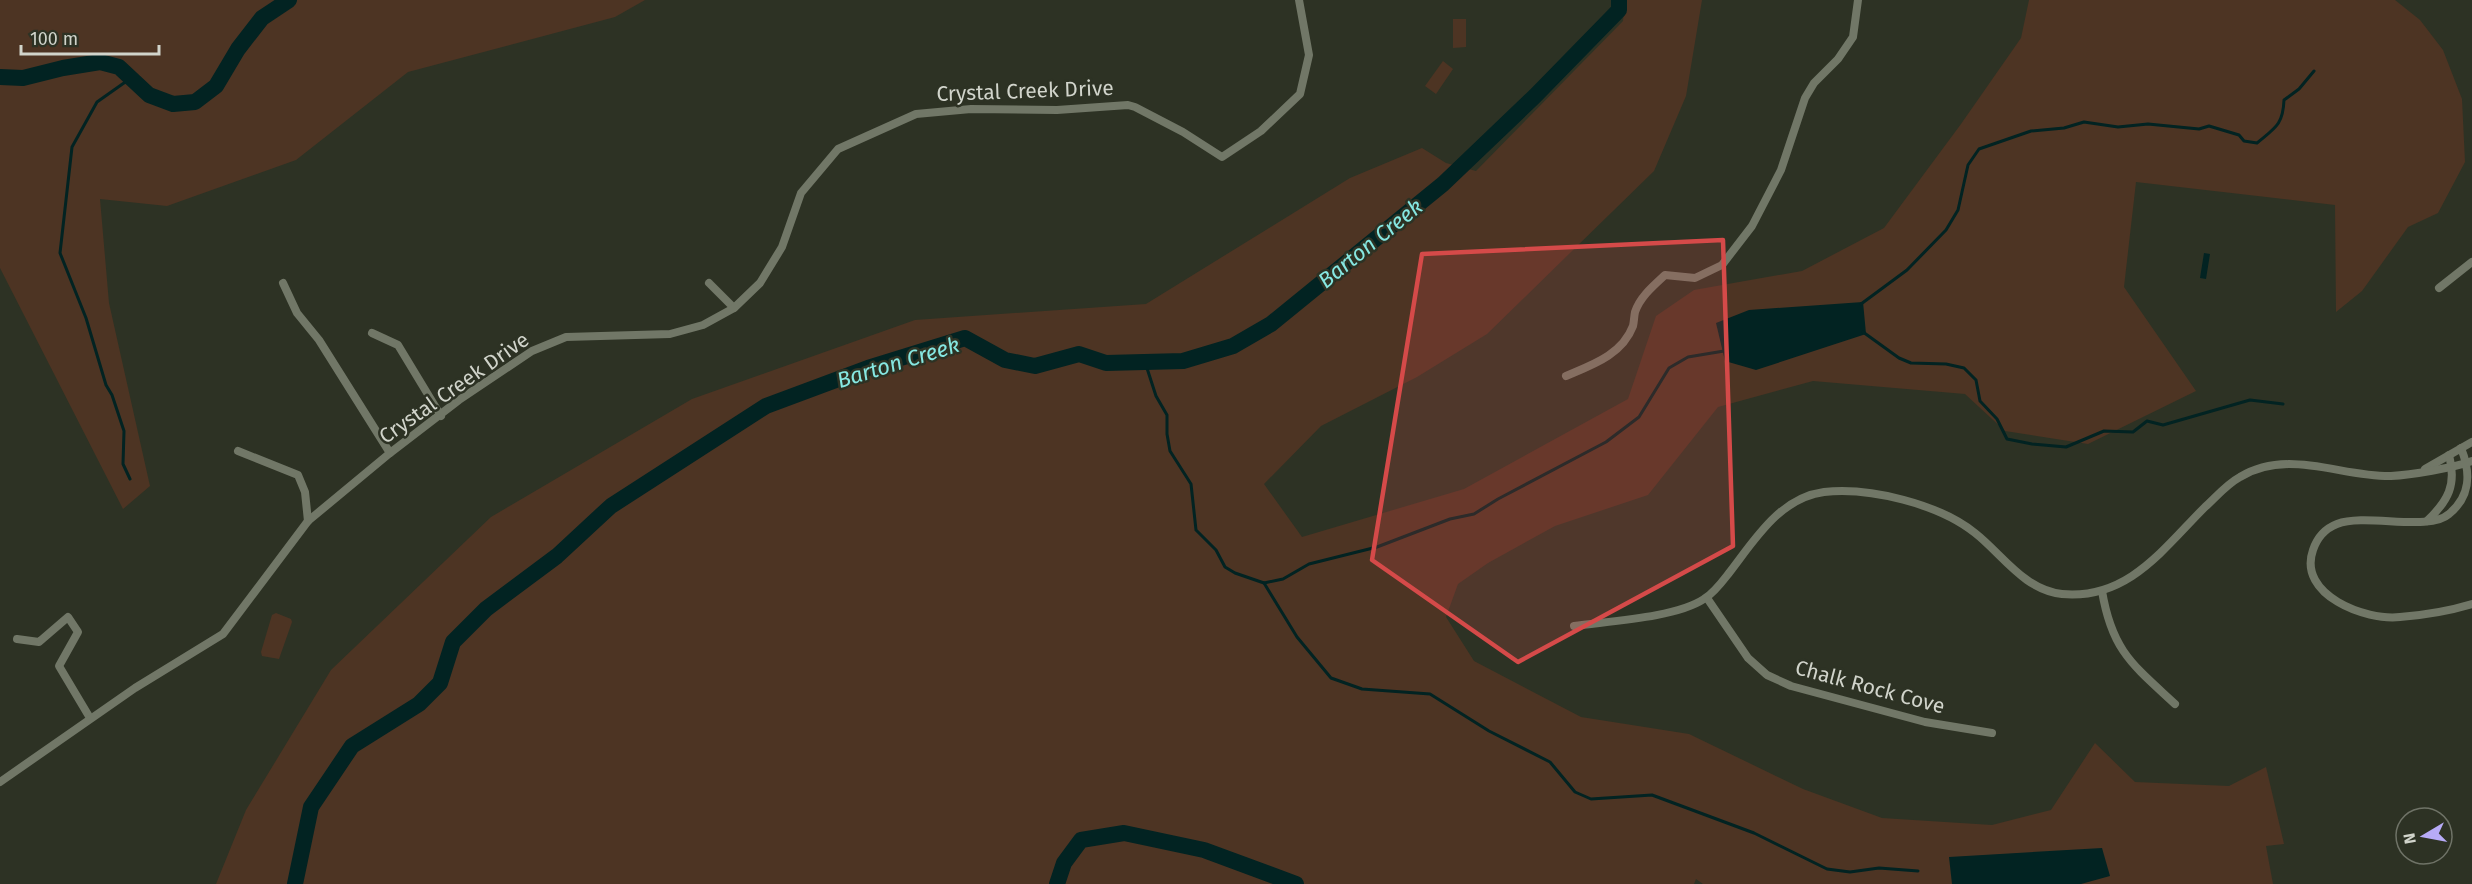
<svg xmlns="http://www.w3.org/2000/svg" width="2472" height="884" font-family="'Fira Sans',sans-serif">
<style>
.green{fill:#4d3423}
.water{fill:#022322}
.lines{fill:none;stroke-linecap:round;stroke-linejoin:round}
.stream{stroke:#022322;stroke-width:3}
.river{stroke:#022322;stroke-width:16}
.minor{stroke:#717767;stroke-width:8}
.marked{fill:#d54a49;fill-opacity:0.2;stroke:#d54a49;stroke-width:4.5;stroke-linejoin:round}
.labels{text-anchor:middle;stroke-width:5;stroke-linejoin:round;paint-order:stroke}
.street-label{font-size:21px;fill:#d1d4cb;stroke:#2d3224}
.water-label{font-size:22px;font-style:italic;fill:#86e8e2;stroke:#2d3224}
</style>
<rect width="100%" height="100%" fill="#2d3224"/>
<g class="green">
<path d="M 0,0 L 645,0 L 615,17 L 408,72 L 296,160 L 167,206 L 100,199 L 109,303 L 150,486 L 123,509 L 0,268 Z"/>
<path d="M 1625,0 L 1702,0 L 1686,96 L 1654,171 L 1487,334 L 1417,377 L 1321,426 L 1264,484 L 1302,537 L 1464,489 L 1628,399 L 1656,316 L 1694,290 L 1802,271 L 1884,228 L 1961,124 L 2021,38 L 2029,0 L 2395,0 L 2420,20 L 2443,50 L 2462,99 L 2465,162 L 2438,213 L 2408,227 L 2362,291 L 2336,312 L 2335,205 L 2136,182 L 2124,287 L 2196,391 L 2088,444 L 2005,431 L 1965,394 L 1813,381 L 1718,407 L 1648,495 L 1555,526 L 1488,563 L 1458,584 L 1446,617 L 1474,661 L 1581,717 L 1689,734 L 1803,789 L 1882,818 L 1992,825 L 2051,810 L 2095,743 L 2135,782 L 2229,786 L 2266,767 L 2284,844 L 2266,846 L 2273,884 L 1703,884 L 1696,879 L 1694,884 L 216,884 L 246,810 L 331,670 L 491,517 L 692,399 L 915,320 L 1146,304 L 1350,178 L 1422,148 L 1446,163 L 1476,171 L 1623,21 Z"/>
<path d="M 1453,19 L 1466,19 L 1466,47 L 1453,48 Z"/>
<path d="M 1443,61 L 1453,69 L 1436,94 L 1425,86 Z"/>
<path d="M 276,613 L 291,619 L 292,622 L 279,659 L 262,656 L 261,652 L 272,615 Z"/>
</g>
<g class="water">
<path d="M 2204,253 L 2210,254 L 2206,279 L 2200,278 Z"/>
<path d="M 1863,302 L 1866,334 L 1756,370 L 1725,361 L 1716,323 L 1749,310 Z"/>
<path d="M 2102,848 L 2110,876 L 2081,884 L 1952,884 L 1949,857 Z"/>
</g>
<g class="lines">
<g class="stream">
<path d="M 1861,304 L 1907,270 L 1946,230 L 1958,210 L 1968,165 L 1979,149 L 2031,131 L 2064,128 L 2084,122 L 2118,127 L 2148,124 L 2199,129 L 2209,126 L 2239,135 L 2244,141 L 2257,143 C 2275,128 2283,125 2284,100 L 2299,89 L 2314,71"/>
<path d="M 1863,332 L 1899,358 L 1911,363 L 1946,364 L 1964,368 L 1976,380 L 1980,401 L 1997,419 L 2007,439 L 2032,444 L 2066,447 L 2104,431 L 2133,432 L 2147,421 L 2163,425 L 2250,400 L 2283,404"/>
<path d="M 1145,362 L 1156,396 L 1167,415 L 1167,434 L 1170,451 L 1191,484 L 1196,530 L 1216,550 L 1225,567 L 1235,573 L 1264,583 L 1297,637 L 1331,678 L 1362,689 L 1430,694 L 1489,731 L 1550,762 L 1575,792 L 1591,799 L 1652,795 L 1754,833 L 1827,869 L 1850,872 L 1879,868 L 1918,871"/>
<path d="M 130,479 L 123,464 L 124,431 L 112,395 L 106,385 L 86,318 L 60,253 L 72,147 L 97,102 L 131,78"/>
<path d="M 1264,583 L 1283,579 L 1309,564 L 1377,547 L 1450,519 L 1474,514 L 1498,499 L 1606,442 L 1639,417 L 1669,368 L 1688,357 L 1724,351"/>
</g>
<g class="river">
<path d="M 0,77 L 23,78 L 63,68 L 100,62 L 119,67 L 149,95 L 173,104 L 195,102 L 216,86 L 238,49 L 262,18 L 289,0"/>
<path d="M 295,884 L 311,807 L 352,746 L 419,704 L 440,683 L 453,642 L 486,609 L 557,556 L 611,506 L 766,406 L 868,368 L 965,338 L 1005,360 L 1035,366 L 1079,354 L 1106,363 L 1183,361 L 1233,346 L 1271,324 L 1443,184 L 1535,96 L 1619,10 L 1619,0"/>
<path d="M 1057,884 L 1064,863 L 1081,840 L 1124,833 L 1204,850 L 1296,884"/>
</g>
<g class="minor">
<path d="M 283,283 L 297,313 L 319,340 L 390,453"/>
<path d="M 709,283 L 734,308"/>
<path d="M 2439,288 L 2472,262"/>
<path d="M 372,333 L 398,345 L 441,416"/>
<path d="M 1566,376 C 1592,365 1622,355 1633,326 C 1634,322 1634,317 1635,312 C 1640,297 1653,286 1665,275 L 1695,278 L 1722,265 L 1752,226 L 1781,170 L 1805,98 L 1814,83 L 1838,59 L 1853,37 L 1858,0"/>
<path d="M 2461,448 C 2471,473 2471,496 2449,514 C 2429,532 2366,513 2337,524 C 2324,529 2317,538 2313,550 C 2297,595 2366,621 2400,617 C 2424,615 2449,611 2472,604"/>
<path d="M 238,451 L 298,475 L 305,492 L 308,521"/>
<path d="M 2425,469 L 2472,442"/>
<path d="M 2427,521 C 2448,501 2457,485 2449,455"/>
<path d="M 2102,591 C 2112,651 2133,665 2175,704"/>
<path d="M 1707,598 L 1748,658 L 1767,675 L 1791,686 L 1925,722 L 1992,733"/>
<path d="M 1574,626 C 1610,621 1675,618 1704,599 C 1714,593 1722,582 1729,573 C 1754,541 1779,498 1824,492 C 1870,487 1939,504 1975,533 C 2002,554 2024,590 2062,594 C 2128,600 2163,549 2205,507 C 2216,497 2227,484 2240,477 C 2288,448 2341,477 2391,476 C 2411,475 2453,468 2472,461"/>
<path d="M 17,639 L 39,642 L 68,617 L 78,632 L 59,666 L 90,718"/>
<path d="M 0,782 L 135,688 L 223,634 L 308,521 L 390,453 L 459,400 L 532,351 L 566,337 L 670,334 L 703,325 L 734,308 L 760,283 L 782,247 L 801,193 L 838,149 L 916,114 L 971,109 L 1057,110 L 1128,105 L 1135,107 L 1183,132 L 1222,157 L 1261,131 L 1300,94 L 1309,55 L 1299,0"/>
</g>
</g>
<path class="marked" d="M 1723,240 L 1733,546 L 1518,662 L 1372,560 L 1422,254 Z"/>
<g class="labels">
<g class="street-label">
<text transform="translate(1025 91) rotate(-2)" y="7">Crystal Creek Drive</text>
<text transform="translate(454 388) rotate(-35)" y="7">Crystal Creek Drive</text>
<text transform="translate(1870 687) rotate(15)" y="7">Chalk Rock Cove</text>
</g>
<g class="water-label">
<text transform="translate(1370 243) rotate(-39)" y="8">Barton Creek</text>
<text transform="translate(898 362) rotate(-17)" y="8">Barton Creek</text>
</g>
</g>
<g transform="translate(2424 836) rotate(260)"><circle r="28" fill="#2d3224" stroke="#6f7367" stroke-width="1.5"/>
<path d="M0-4.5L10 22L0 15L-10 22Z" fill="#b7abf7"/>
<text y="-9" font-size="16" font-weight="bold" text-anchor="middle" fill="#d1d4cb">N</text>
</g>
<path d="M21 45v9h138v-9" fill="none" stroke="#d1d4cb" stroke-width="3"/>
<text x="30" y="45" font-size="18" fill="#d1d4cb" stroke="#2d3224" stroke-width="4.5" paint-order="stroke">100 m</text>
</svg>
